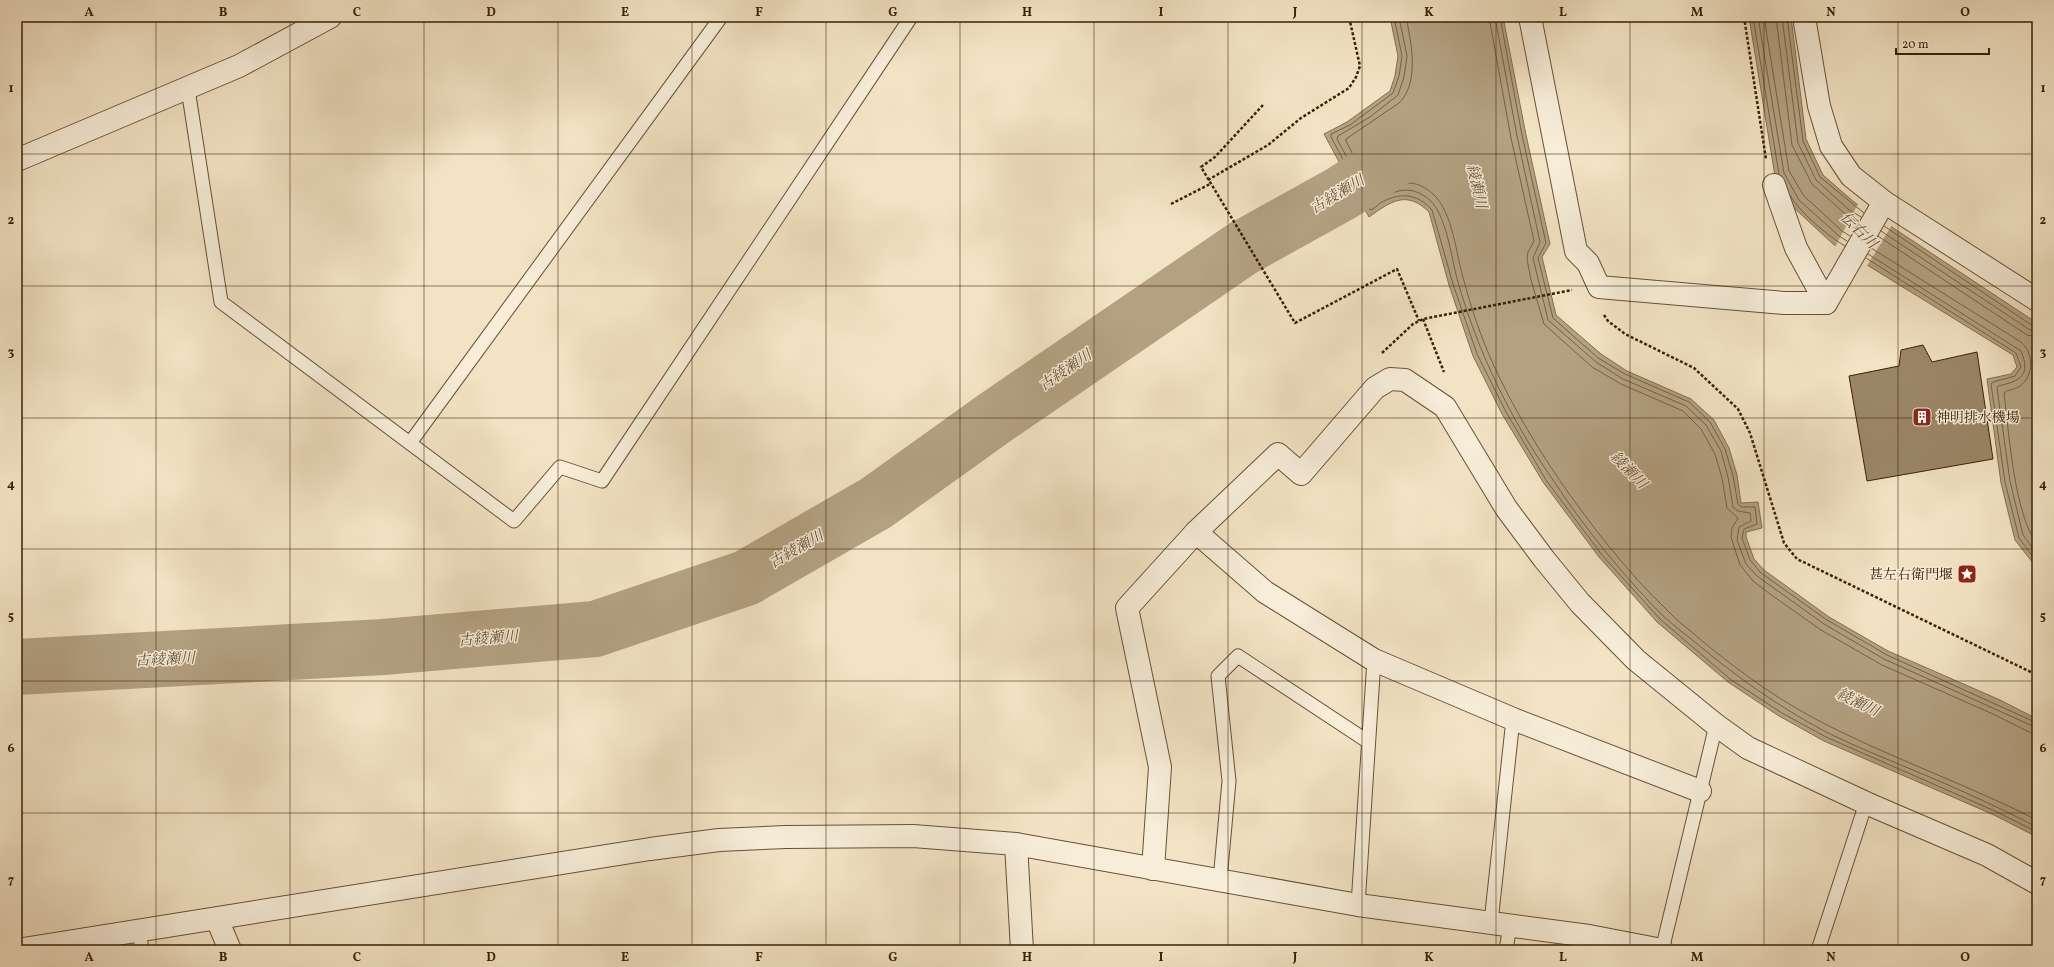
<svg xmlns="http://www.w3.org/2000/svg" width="2054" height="967" font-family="Vollkorn,'Noto Serif JP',serif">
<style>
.water{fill:#b3a182;stroke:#836e4f}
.pier{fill:#f2e3c4}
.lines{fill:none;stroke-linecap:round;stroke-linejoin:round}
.shore{stroke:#766142;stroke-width:1}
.river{stroke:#b3a182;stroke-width:56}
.building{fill:#9a8667;stroke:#3a2103}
.service-casing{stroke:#685233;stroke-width:15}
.minor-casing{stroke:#685233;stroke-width:24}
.tertiary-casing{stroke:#685233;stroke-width:24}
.path{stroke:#3a2103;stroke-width:2.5;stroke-dasharray:3 2;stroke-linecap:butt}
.service{stroke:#f7edd9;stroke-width:13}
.minor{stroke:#f7edd9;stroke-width:22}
.tertiary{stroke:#f7edd9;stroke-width:22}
.grid{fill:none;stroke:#3a2103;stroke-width:1;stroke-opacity:0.55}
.labels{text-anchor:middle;stroke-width:3;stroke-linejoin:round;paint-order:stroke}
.poi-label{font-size:14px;fill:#3a2103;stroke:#f7edd9;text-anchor:start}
.water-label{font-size:15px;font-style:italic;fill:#644e2f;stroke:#f7edd9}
.neatline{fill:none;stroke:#3a2103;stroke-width:1.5}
.grid-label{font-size:13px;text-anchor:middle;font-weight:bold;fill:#3a2103}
</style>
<rect width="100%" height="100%" fill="#f2e3c4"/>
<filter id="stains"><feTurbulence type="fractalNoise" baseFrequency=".005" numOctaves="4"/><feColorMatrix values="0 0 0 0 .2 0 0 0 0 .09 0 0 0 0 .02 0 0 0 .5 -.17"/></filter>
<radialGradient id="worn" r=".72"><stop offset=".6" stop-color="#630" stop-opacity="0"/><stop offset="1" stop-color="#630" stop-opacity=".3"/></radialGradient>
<g class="water">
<path d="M 1390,17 L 1503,17 L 1526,135 L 1550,244 L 1542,257 L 1556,315 L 1601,354 L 1627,371 L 1691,399 L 1714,420 L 1729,448 L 1737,475 L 1741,503 L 1758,502 L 1762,528 L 1746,532 L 1746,537 L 1754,559 L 1764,570 L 1829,617 L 1888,651 L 2000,700 L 2037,719 L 2037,837 L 1994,815 L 1824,741 L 1779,716 L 1728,682 L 1657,622 L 1599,557 L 1543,482 L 1502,414 L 1473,356 L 1449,285 L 1429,212 C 1407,190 1391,201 1369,217 L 1324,134 L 1347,122 L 1390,91 L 1395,76 L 1398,56 Z"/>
<path d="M 1749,17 L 1791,17 L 1806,139 L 1823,175 L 1854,202 L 2037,323 L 2037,568 L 2015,540 L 2001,483 L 1987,379 L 2011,374 L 2017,367 L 2013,355 L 1833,244 L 1792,206 L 1775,176 Z"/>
</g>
<path class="pier" d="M 1859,202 L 1892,225 L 1867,266 L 1835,247 Z"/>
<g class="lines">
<g class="shore">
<path d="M 1394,17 L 1402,56 L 1399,76 L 1393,93 L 1350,125 L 1331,134 L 1331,137 L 1370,210 C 1374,209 1377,206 1380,203 C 1400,192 1417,193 1432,210 L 1453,284 L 1477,354 L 1506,412 L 1546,480 L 1602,555 L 1660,619 L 1730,679 L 1782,713 L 1826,737 L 1995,811 L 2037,832"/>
<path d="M 1399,17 L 1407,56 L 1404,77 L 1398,95 L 1370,117 L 1338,136 L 1337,139 L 1371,202 C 1391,195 1404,182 1426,197 C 1447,211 1451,259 1458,282 C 1478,352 1510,418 1551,477 C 1583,526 1621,573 1662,615 C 1673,625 1685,634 1696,643 C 1737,677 1779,707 1826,732 C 1858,748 1892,761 1925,775 C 1963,791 2000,808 2037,827"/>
<path d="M 1406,17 C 1411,41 1420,83 1399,103 L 1346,139 L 1346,141 L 1373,193 C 1397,188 1409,173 1433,194 C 1453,212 1456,255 1464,281 C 1470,304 1478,328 1487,350 C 1505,393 1530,436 1556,475 C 1589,523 1626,571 1668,611 C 1678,622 1690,630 1701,640 C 1742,674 1784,704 1831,727 C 1899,761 1970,786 2037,820"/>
<path d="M 1489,17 L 1511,138 L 1534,241 L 1528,252 L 1527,259 L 1531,280 L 1544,324 L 1592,367 L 1621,384 L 1683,411 L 1701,429 L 1715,454 L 1722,478 L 1727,508 L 1738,518 L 1732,528 L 1731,537 L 1740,565 L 1753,581 L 1770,594 L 1821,630 L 1882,665 L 1993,714 L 2029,732 L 2037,734"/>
<path d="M 1495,17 L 1517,136 L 1540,242 L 1533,258 L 1548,320 L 1596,362 L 1623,379 L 1686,406 L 1706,425 L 1721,451 L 1728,477 L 1733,507 L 1738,511 L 1750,513 L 1751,521 L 1739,527 L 1737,540 L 1746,564 L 1757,576 L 1824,624 L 1884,659 L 2037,728"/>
<path d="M 1500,17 L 1522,135 L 1546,243 L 1538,258 L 1553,318 L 1598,358 L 1625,374 L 1689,402 L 1710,422 L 1725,449 L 1733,476 L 1738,504 L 1741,507 L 1755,507 L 1757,524 L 1744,529 L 1742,538 L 1750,560 L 1761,573 L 1827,620 L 1887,655 L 2037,723"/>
<path d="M 1753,17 L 1779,174"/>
<path d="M 1758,17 L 1784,173 L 1799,200 L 1839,236 L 1847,241"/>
<path d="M 1764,17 L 1789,171 L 1804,196 L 1842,231 L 1850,236"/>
<path d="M 1776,17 L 1792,145 L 1812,184 L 1844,213 L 1858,223"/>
<path d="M 1782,17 L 1798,143 L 1816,180 L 1848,209 L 1861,217"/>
<path d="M 1787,17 L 1803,141 L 1820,177 L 1864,213"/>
<path d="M 1790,195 C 1800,213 1828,236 1845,246"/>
<path d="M 1884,226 L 2033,326 L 2037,326"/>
<path d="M 1881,231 L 2030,330 L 2037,331"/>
<path d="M 1878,236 L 2027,335 L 2037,337"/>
<path d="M 1871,248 L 2021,342 C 2034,353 2034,376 2020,386 C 2015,390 2008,389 2004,393 C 2009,432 2014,514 2037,544"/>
<path d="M 1868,254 L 2021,351 C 2031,375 2021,381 1998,386 L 1997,388 L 2010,481 L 2023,535 L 2037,554"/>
<path d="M 1866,258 L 2016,353 L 2021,367 L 2015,376 L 1993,382 L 1991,384 L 2005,482 L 2019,538 L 2037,562"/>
</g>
<path class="river" d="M 17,667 L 383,647 L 595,629 L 746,578 L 876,503 L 996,417 L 1243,248 L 1342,193 L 1417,144"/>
</g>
<path class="building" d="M 1923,345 L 1932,362 L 1977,352 L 1993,459 L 1867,481 L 1849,376 L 1899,366 L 1901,350 Z"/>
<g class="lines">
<defs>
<g id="service">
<path d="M 188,89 L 221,302 L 514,521 L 560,467 L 602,481 L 911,17"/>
<path d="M 410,443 L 721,17"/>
<path d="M 1220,880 L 1229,781 L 1218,676 L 1238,656 L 1367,741"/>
<path d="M 1358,905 L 1374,660"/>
<path d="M 1491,922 L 1513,719"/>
<path d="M 139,931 L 142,950"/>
<path d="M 1506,950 L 1510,925"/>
<path d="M 1662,950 L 1716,725"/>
<path d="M 1818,950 L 1866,803"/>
</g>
<g id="minor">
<path d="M 1530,17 L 1576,251 L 1588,263 L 1599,287 L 1784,303 L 1826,303 L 1884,202"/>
<path d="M 1804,17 L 1819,106 L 1831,146 L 1851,176 L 1884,202 L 2037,300"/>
<path d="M 1774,185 L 1796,248 L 1826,303"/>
<path d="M 1196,532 L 1265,592 L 1374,660 L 1513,719 L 1700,791"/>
<path d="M 1016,844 L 1022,950"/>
<path d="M 1153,869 L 1160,767 L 1127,608 L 1196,532 L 1278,454 L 1301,474 L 1375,388 L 1390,379 L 1405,380 L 1445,407 L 1506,508 L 1544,559 L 1580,603 L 1636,660 L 1716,725 L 1748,748 L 1866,803 L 1987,855 L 2037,883"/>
<path d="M 217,919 L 230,950"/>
<path d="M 17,950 L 650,849 L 719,840 L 786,837 L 913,836 L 1016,844 L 1358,905 L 1589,936 L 1662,950"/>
</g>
<path id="tertiary" d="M 17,160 L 239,66 L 330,17"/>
</defs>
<use href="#service" class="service-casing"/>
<use href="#minor" class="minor-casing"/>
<use href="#tertiary" class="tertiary-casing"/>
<g class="path">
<path d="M 1744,17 L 1766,159"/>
<path d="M 1263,105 L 1215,157 L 1201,167 L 1295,323 L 1397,269 L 1419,321"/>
<path d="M 1208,180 L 1268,145 L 1301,118 L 1349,88 L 1356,77 L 1360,66 L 1349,17"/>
<path d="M 1171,204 L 1210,184"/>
<path d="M 1604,315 L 1608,321 L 1625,334 L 1694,368 L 1738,409 L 1750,433 L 1784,543 L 1797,559 L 2037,675"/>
<path d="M 1423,319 L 1444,372"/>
<path d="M 1382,353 L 1413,324 L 1423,319 L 1572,290"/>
</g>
<use href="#service" class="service"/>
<use href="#minor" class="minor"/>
<use href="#tertiary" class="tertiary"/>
</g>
<path class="grid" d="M 156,17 L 156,950M 290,17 L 290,950M 424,17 L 424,950M 558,17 L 558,950M 692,17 L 692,950M 826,17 L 826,950M 960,17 L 960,950M 1094,17 L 1094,950M 1228,17 L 1228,950M 1362,17 L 1362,950M 1496,17 L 1496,950M 1630,17 L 1630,950M 1764,17 L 1764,950M 1898,17 L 1898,950M 17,154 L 2037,154M 17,286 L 2037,286M 17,418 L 2037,418M 17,549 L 2037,549M 17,681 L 2037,681M 17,813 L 2037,813"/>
<defs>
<symbol id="building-square" viewBox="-11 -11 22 22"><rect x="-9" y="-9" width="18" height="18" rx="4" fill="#8f2418" stroke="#f7edd9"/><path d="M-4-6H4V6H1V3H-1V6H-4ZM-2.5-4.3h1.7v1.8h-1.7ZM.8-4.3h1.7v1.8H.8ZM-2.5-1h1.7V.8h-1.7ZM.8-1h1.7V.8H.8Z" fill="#fff"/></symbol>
<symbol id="sight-square" viewBox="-11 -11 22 22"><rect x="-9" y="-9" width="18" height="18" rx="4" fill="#8f2418" stroke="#f7edd9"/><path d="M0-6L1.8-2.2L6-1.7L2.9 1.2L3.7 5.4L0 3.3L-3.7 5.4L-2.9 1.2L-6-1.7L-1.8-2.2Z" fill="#fff"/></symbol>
</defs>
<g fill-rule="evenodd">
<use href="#building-square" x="1911" y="406" width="22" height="22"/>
<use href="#sight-square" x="1956" y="563" width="22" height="22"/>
</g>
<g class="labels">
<g class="poi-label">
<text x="1936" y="422">神明排水機場</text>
<text x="1953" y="579" text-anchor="end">甚左右衛門堰</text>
</g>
<g class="water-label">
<text transform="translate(1477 186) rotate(77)" y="5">綾瀬川</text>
<text transform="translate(1337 194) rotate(-31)" y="5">古綾瀬川</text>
<text transform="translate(1859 230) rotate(45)" y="5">伝右川</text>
<text transform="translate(1065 370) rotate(-34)" y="5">古綾瀬川</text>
<text transform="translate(1629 470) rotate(46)" y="5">綾瀬川</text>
<text transform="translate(796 549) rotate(-30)" y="5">古綾瀬川</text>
<text transform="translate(488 638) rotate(-5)" y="5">古綾瀬川</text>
<text transform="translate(165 659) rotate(-3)" y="5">古綾瀬川</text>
<text transform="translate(1858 702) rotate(26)" y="5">綾瀬川</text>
</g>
</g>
<rect width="2054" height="967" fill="none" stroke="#f2e3c4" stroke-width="44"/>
<path d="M1896 48v6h93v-6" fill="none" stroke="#3a2103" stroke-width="2"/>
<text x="1902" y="48" font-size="12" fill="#3a2103" stroke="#f7edd9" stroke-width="3" paint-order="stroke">20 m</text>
<rect x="22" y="22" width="2010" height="923" class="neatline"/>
<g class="grid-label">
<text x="89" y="16">A</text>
<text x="223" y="16">B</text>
<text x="357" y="16">C</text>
<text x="491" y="16">D</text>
<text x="625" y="16">E</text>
<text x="759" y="16">F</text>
<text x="893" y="16">G</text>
<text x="1027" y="16">H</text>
<text x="1161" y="16">I</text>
<text x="1295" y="16">J</text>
<text x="1429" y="16">K</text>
<text x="1563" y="16">L</text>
<text x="1697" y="16">M</text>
<text x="1831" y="16">N</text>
<text x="1965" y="16">O</text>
<text x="11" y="92">1</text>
<text x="2043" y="92">1</text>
<text x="11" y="224">2</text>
<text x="2043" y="224">2</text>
<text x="11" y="356">3</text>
<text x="2043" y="356">3</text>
<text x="11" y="488">4</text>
<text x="2043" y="488">4</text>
<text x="11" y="620">5</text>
<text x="2043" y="620">5</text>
<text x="11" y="752">6</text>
<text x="2043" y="752">6</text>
<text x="11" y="884">7</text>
<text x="2043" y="884">7</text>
<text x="89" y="961">A</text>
<text x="223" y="961">B</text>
<text x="357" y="961">C</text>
<text x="491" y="961">D</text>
<text x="625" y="961">E</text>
<text x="759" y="961">F</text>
<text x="893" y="961">G</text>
<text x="1027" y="961">H</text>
<text x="1161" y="961">I</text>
<text x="1295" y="961">J</text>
<text x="1429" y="961">K</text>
<text x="1563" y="961">L</text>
<text x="1697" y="961">M</text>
<text x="1831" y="961">N</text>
<text x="1965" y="961">O</text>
</g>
<rect width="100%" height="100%" filter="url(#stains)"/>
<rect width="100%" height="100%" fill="url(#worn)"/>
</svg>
